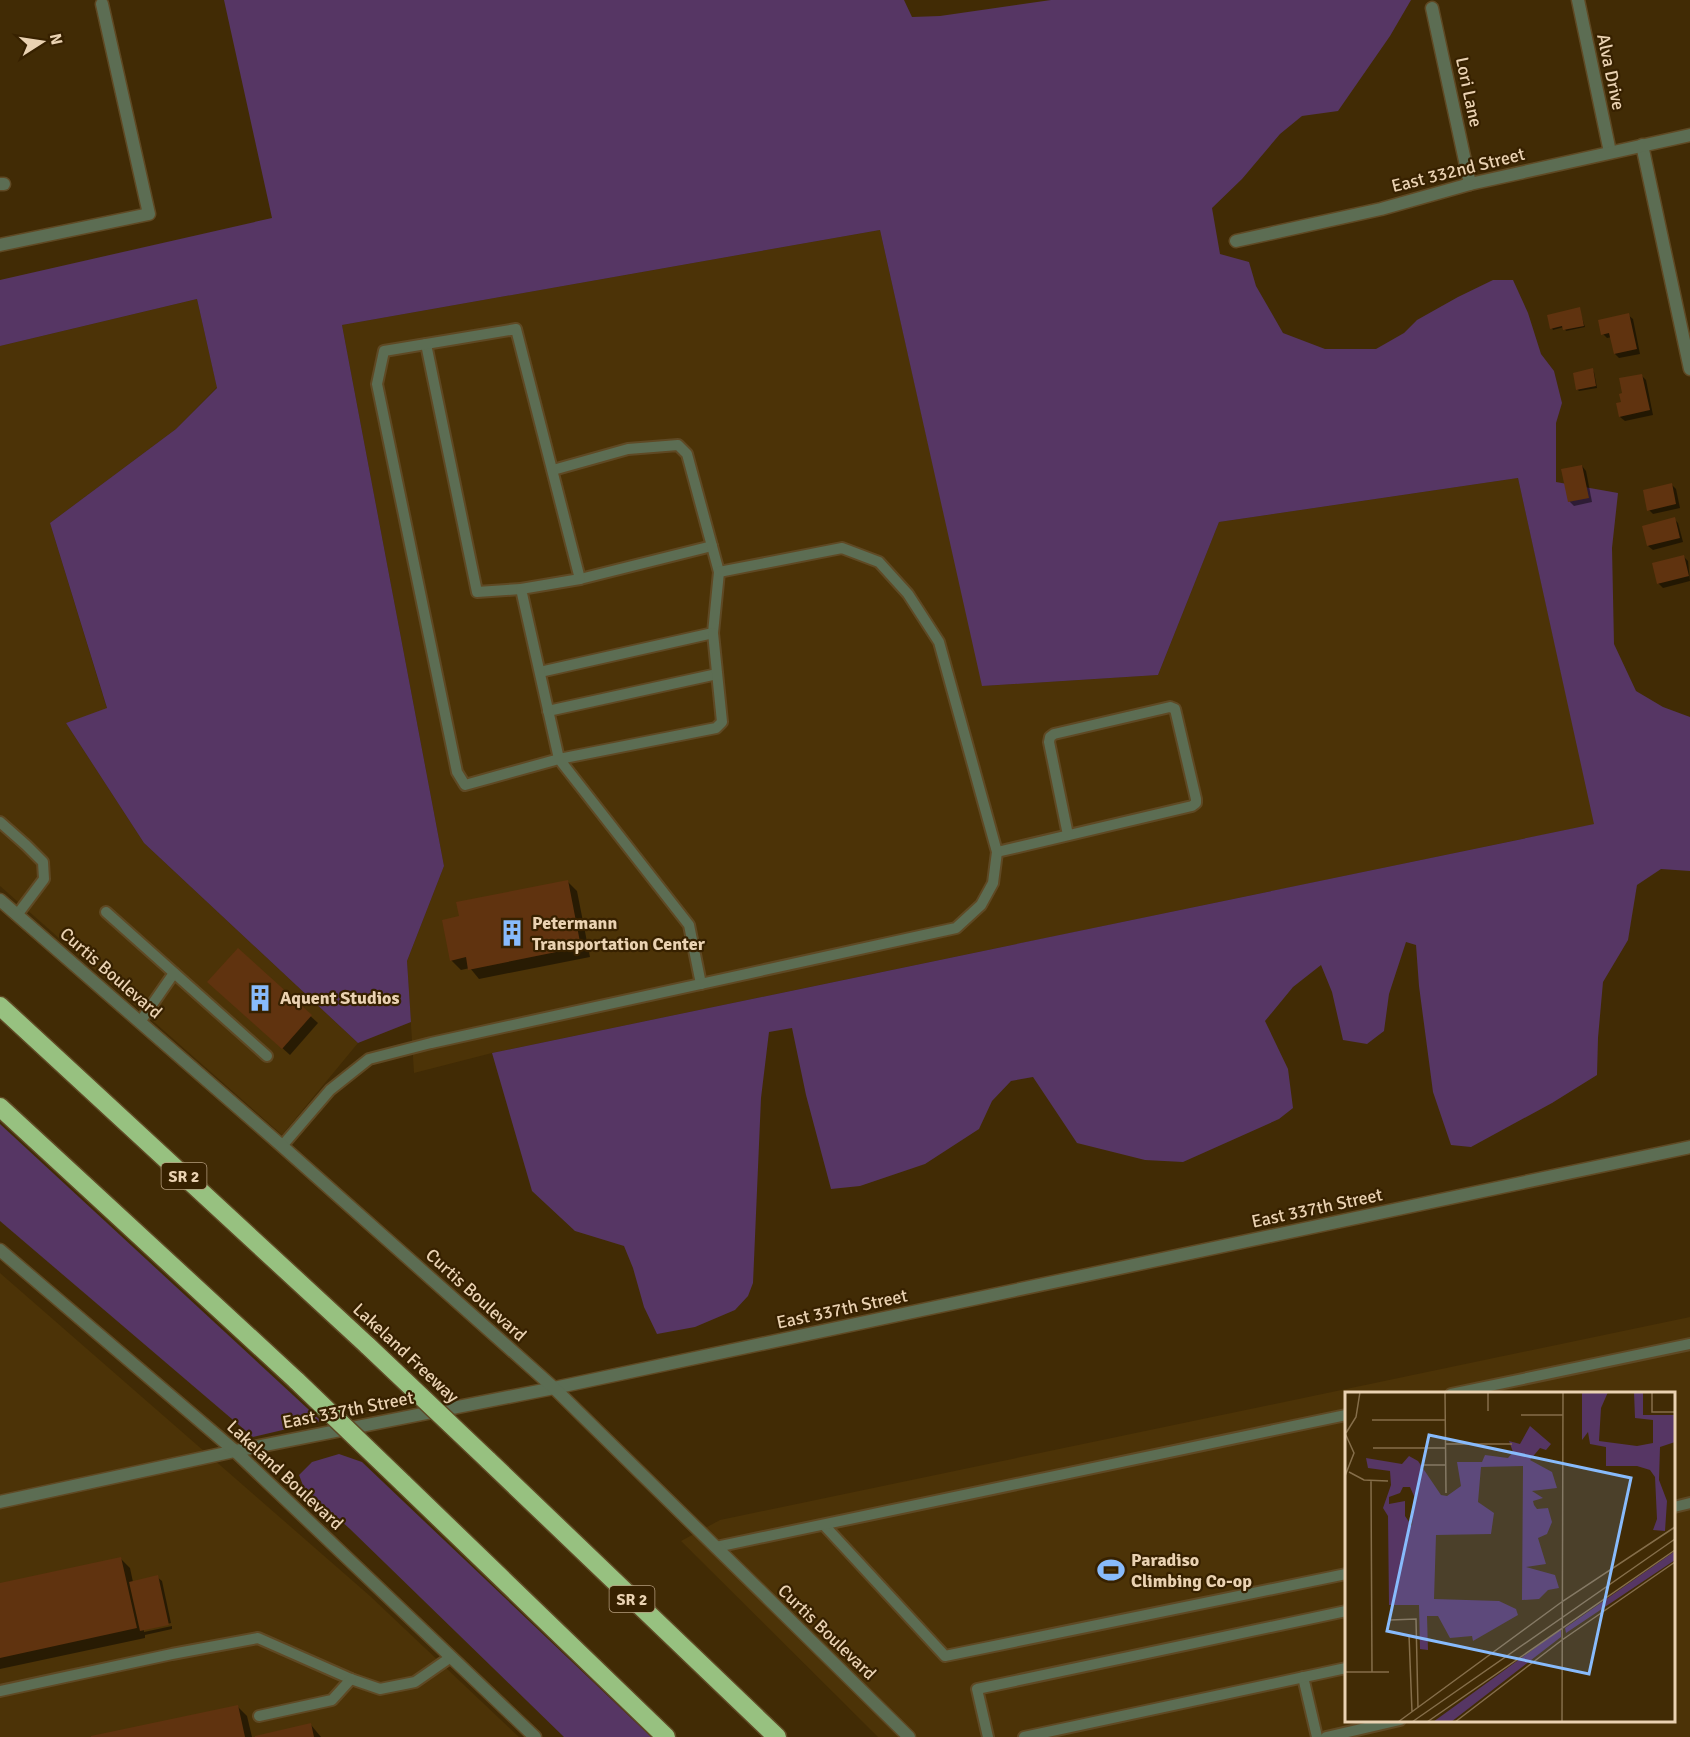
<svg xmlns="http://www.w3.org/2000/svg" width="1690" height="1737" font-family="Signika,sans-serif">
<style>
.built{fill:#4c3307;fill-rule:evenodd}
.green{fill:#563664}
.shadow{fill:#0007}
.building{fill:#60330f}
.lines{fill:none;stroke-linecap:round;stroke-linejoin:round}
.service-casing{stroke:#5f4924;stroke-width:14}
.minor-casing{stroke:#5f4924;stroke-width:15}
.tertiary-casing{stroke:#5f4924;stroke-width:15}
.motorway-casing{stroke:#5f4924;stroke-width:21}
.service{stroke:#5c6d53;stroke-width:10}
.minor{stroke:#5c6d53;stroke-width:12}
.tertiary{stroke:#5c6d53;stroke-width:12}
.motorway{stroke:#97c180;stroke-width:18}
.motorway-bridge-casing{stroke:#5f4924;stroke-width:21;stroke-linecap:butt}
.motorway-bridge{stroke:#97c180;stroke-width:18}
.labels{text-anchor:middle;stroke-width:4.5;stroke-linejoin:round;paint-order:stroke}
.shield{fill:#372100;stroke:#b49d7d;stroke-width:1.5}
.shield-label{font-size:16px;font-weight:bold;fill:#ead2b2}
.street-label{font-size:18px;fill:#ead2b2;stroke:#372100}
.poi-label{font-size:18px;font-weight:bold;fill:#ead2b2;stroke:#372100;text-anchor:start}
.inset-road{fill:none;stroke:#856e4a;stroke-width:1.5}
.view{fill:#88bbfc;fill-opacity:0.15;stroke:#88bbfc;stroke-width:3}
.inset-edge{fill:none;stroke:#ead2b2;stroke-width:3}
</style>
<rect width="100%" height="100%" fill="#412b05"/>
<g class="built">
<path d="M 880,230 L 983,686 L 1158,675 L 1219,522 L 1518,478 L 1595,824 L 492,1053 L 414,1073 L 407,961 L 444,866 L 342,325 Z"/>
<path d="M 197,299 L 217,387 L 176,429 L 50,523 L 107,709 L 66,723 L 144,843 L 358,1043 L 282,1135 L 0,886 L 0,346 Z"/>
<path d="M 0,1273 L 370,1596 L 519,1737 L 0,1737 Z"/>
<path d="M 1690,1317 L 1690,1737 L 878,1737 L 681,1541 L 720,1520 ZM 1346,1394 L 1674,1394 L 1674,1720 L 1346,1720 Z"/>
</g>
<g class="green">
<path d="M 224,0 L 904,0 L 912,17 L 940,16 L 1051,0 L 1411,0 L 1390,36 L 1338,111 L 1302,116 L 1280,134 L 1242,179 L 1212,208 L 1220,254 L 1249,262 L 1256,286 L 1283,333 L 1325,349 L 1376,349 L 1404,333 L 1417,320 L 1458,297 L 1493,280 L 1513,280 L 1528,313 L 1541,354 L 1554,371 L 1562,403 L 1556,423 L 1556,482 L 1618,493 L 1612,548 L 1614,644 L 1636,691 L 1663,707 L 1690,717 L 1690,871 L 1661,869 L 1637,885 L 1628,940 L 1603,982 L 1598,1038 L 1597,1075 L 1552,1103 L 1471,1147 L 1451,1145 L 1433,1092 L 1419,986 L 1416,945 L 1406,942 L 1389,994 L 1384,1031 L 1367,1044 L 1343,1040 L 1332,992 L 1321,965 L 1293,987 L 1265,1021 L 1288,1069 L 1293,1108 L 1279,1119 L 1183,1162 L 1145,1160 L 1077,1143 L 1033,1077 L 1011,1081 L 992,1101 L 979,1129 L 925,1164 L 860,1186 L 831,1189 L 806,1095 L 792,1028 L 769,1032 L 761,1098 L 753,1283 L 748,1296 L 735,1310 L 695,1327 L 657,1334 L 644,1307 L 633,1268 L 624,1246 L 575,1231 L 532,1191 L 492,1053 L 1594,824 L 1518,478 L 1219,522 L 1158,675 L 982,686 L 880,230 L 342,325 L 444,866 L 407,961 L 411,1022 L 358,1043 L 144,843 L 66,723 L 107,708 L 50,523 L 176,429 L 217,388 L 197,299 L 0,346 L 0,280 L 272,218 Z"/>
<path d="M 0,1124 L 321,1421 L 253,1437 L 0,1221 Z"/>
<path d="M 339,1454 L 362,1462 L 651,1737 L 564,1737 L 350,1529 L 304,1488 L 299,1475 L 312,1462 Z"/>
</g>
<g class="shadow">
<path d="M 1579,309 L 1585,327 L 1566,331 L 1564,327 L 1553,330 L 1552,328 Z"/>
<path d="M 1628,315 L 1633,319 L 1640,354 L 1619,358 L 1615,354 L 1612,337 L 1607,338 L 1603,334 Z"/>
<path d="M 1592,370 L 1594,372 L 1597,388 L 1579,391 L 1577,389 Z"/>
<path d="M 1641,375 L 1646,380 L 1653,415 L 1625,421 L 1620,417 L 1622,403 Z"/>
<path d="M 1582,466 L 1586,471 L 1592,502 L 1574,506 L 1569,501 Z"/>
<path d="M 1672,485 L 1676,489 L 1680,508 L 1653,514 L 1649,510 Z"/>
<path d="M 1674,519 L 1678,523 L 1683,542 L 1653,550 L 1648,546 Z"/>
<path d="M 1684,557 L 1688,561 L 1690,581 L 1663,588 L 1658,583 Z"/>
<path d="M 567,881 L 577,891 L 590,957 L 479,979 L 470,968 L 461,970 L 451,960 L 461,917 Z"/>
<path d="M 238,950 L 318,1023 L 290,1055 L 216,988 Z"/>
<path d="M 121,1559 L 130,1568 L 133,1582 L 157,1577 L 162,1581 L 171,1623 L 144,1629 L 144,1632 L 172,1626 L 172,1629 L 145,1635 L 145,1638 L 0,1669 L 0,1585 Z"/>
<path d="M 237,1706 L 247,1716 L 252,1737 L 93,1737 Z"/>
<path d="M 311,1725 L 321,1737 L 257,1737 Z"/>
</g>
<g class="building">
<path d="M 1580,307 L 1584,326 L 1563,330 L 1562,326 L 1550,329 L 1547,315 Z"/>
<path d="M 1629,313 L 1637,349 L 1614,354 L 1609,333 L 1601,335 L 1598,320 Z"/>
<path d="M 1593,368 L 1596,386 L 1576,390 L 1573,373 Z"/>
<path d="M 1642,374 L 1650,410 L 1619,417 L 1616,403 L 1621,402 L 1619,394 L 1622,393 L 1619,378 Z"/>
<path d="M 1582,465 L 1589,498 L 1568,502 L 1561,469 Z"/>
<path d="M 1672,483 L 1676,504 L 1647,511 L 1643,490 Z"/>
<path d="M 1675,517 L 1680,538 L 1647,546 L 1642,526 Z"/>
<path d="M 1684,555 L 1689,576 L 1657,584 L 1652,563 Z"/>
<path d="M 568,880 L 581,947 L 468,970 L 466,957 L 450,961 L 442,920 L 459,916 L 456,902 Z"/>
<path d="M 238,948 L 312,1015 L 282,1049 L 207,982 Z"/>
<path d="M 121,1557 L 137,1628 L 0,1658 L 0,1583 Z"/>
<path d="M 158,1575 L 169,1625 L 140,1631 L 129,1582 Z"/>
<path d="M 238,1705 L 245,1737 L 91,1737 L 91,1736 Z"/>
<path d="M 311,1723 L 314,1737 L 255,1737 L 255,1736 Z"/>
</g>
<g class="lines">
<defs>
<g id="service">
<path d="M 426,344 L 477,592 L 521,589"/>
<path d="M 580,579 L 712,546"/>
<path d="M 540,672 L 713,633 L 719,572 L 687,454 L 678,445 L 628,449 L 553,470"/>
<path d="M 548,711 L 717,674"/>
<path d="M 0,822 L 26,845 L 43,862 L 44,879 L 17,915"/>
<path d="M 997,852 L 1192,806 L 1196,803 L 1196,799 L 1175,709 L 1170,707 L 1054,734 L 1050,737 L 1049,742 L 1068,835"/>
<path d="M 106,912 L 267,1056"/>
<path d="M 701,984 L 689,925 L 559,759 L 521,589 L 580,579 L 516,329 L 384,351 L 377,384 L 457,772 L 465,785 L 559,759 L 716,728 L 722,722 L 713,633"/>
<path d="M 140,1022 L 174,973"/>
<path d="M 282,1146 L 330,1090 L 369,1059 L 431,1043 L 956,928 L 981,905 L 993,883 L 997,852 L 939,642 L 908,594 L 879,562 L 842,548 L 719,572"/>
<path d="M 1451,1394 L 1690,1344"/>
<path d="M 1674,1507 L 1690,1503"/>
<path d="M 824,1525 L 945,1656 L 1346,1574"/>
<path d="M 716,1547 L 1346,1415"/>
<path d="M 1303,1677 L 1317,1737"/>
<path d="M 0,1691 L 172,1654 L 258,1638 L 351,1679 L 380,1689 L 415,1682 L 451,1657"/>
<path d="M 259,1716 L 332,1700 L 351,1679"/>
<path d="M 988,1737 L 977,1689 L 1346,1611"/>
<path d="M 1024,1737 L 1346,1668"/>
<path d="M 1326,1737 L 1400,1720"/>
</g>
<g id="minor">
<path d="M 1578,0 L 1610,152"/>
<path d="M 1432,8 L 1470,184"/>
<path d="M 1642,145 L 1690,369"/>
<path d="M 0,184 L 4,184"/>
<path d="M 1236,241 L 1381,209 L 1470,184 L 1690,135"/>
<path d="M 0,245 L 149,214 L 102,4"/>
<path d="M 0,1502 L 235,1451 L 554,1388 L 1690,1147"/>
</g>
<g id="tertiary">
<path d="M 0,900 L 282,1146 L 554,1388 L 909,1737"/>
<path d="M 0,1250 L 235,1451 L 535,1737"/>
</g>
<g id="motorway">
<path d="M 0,1006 L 368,1346"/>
<path d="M 0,1107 L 297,1381"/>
<path d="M 488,1460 L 777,1737"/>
<path d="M 403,1483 L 666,1737"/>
</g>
</defs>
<use href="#service" class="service-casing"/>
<use href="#minor" class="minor-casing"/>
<use href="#tertiary" class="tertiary-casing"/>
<use href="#motorway" class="motorway-casing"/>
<use href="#service" class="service"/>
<use href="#minor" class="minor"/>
<use href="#tertiary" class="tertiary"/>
<use href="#motorway" class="motorway"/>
<defs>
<g id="motorway-bridge">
<path d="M 368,1346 L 488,1460"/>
<path d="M 297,1381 L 403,1483"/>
</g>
</defs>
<use href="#motorway-bridge" class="motorway-bridge-casing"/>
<use href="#motorway-bridge" class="motorway-bridge"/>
</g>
<defs>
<symbol id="building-bare" viewBox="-9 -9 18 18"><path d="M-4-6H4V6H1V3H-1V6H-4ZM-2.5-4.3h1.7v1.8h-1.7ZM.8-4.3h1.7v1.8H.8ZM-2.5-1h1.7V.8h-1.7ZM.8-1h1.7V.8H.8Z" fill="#88bbfc" stroke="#372100" stroke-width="2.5" paint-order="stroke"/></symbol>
<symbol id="stadium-bare" viewBox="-9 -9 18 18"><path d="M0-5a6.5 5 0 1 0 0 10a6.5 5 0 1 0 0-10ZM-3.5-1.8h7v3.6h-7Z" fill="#88bbfc" stroke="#372100" stroke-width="2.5" paint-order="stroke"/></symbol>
</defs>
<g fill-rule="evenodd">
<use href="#building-bare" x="493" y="914" width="38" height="38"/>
<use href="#building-bare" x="241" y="979" width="38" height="38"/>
<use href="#stadium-bare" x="1092" y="1551" width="38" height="38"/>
</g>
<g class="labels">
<g class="shield">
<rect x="161.5" y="1163" width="45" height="26" rx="4.5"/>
<rect x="609.5" y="1586" width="45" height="26" rx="4.5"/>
</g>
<g class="shield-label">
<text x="184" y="1182">SR 2</text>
<text x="632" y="1605">SR 2</text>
</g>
<g class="street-label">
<text transform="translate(1611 72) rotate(78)" y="6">Alva Drive</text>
<text transform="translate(1469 92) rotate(78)" y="6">Lori Lane</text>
<text transform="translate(1458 170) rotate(-14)" y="6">East 332nd Street</text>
<text transform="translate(111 973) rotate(41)" y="6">Curtis Boulevard</text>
<text transform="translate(1317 1208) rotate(-12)" y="6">East 337th Street</text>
<text transform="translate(476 1295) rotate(42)" y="6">Curtis Boulevard</text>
<text transform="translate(842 1309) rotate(-12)" y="6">East 337th Street</text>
<text transform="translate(406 1353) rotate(43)" y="6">Lakeland Freeway</text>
<text transform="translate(348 1410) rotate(-11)" y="6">East 337th Street</text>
<text transform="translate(285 1475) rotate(43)" y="6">Lakeland Boulevard</text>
<text transform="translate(827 1632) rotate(44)" y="6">Curtis Boulevard</text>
</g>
<g class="poi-label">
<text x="532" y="929">Petermann<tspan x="532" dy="21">Transportation Center</tspan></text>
<text x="280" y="1004">Aquent Studios</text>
<text x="1131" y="1566">Paradiso<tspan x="1131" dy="21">Climbing Co-op</tspan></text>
</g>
</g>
<g transform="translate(1345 1392)">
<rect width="330" height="330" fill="#412b05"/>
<path d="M 237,0 L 263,0 L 256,16 L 254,49 L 292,54 L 308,51 L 308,28 L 290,26 L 289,0 L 298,0 L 298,23 L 330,23 L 330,50 L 315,55 L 314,88 L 322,109 L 320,139 L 308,138 L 312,127 L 310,85 L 305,78 L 292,74 L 261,74 L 261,55 L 245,52 L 243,40 L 237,48 ZM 185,34 L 206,52 L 201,58 L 195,56 L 185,68 L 207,80 L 212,96 L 187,99 L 198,106 L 188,109 L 189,113 L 192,117 L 203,116 L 207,130 L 202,142 L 193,146 L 201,172 L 181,175 L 210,183 L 214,196 L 203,198 L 194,207 L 177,208 L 178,74 L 136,75 L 133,110 L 149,121 L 146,142 L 91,143 L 89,207 L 154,209 L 171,217 L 173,223 L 128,249 L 127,244 L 105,246 L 93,224 L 82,224 L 83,258 L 75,257 L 74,213 L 44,213 L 43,124 L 38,116 L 46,93 L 45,79 L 23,76 L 21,66 L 57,72 L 64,64 L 73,69 L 96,103 L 102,104 L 116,94 L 112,70 L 137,70 L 140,63 L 163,66 L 168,60 L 164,49 L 175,52 ZM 58,95 L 65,95 L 69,104 L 67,134 L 60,124 L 60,109 L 44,112 L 44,105 L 55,101 ZM 330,159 L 330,168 L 221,241 L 220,236 ZM 216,237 L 216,245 L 106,330 L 88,330 Z" fill="#563664" fill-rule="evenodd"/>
<path class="inset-road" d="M 100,0 L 101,101M 307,0 L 307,20 L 330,20M 143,19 L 143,0M 176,23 L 218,23M 27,28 L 100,28M 0,41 L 9,61 L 0,84M 1,41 L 11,25 L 15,0M 100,52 L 167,52M 28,56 L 100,56M 79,73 L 100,73M 4,80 L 19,88 L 43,89M 26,89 L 27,280M 45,228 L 71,227 L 73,316M 64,243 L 67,320M 0,280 L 44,280M 53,330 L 218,209 L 330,135M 67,330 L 330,147M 82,330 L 330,158M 110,330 L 217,248 L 330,170M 217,330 L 218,0"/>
<path class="view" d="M 84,43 L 286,86 L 244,282 L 42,239 Z"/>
<rect width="330" height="330" class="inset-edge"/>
</g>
<g transform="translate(42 42) rotate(78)" stroke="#372100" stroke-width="4.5" paint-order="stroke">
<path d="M0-4.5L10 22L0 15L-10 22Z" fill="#ead2b2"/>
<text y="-9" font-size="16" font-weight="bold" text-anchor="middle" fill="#ead2b2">N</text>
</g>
</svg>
